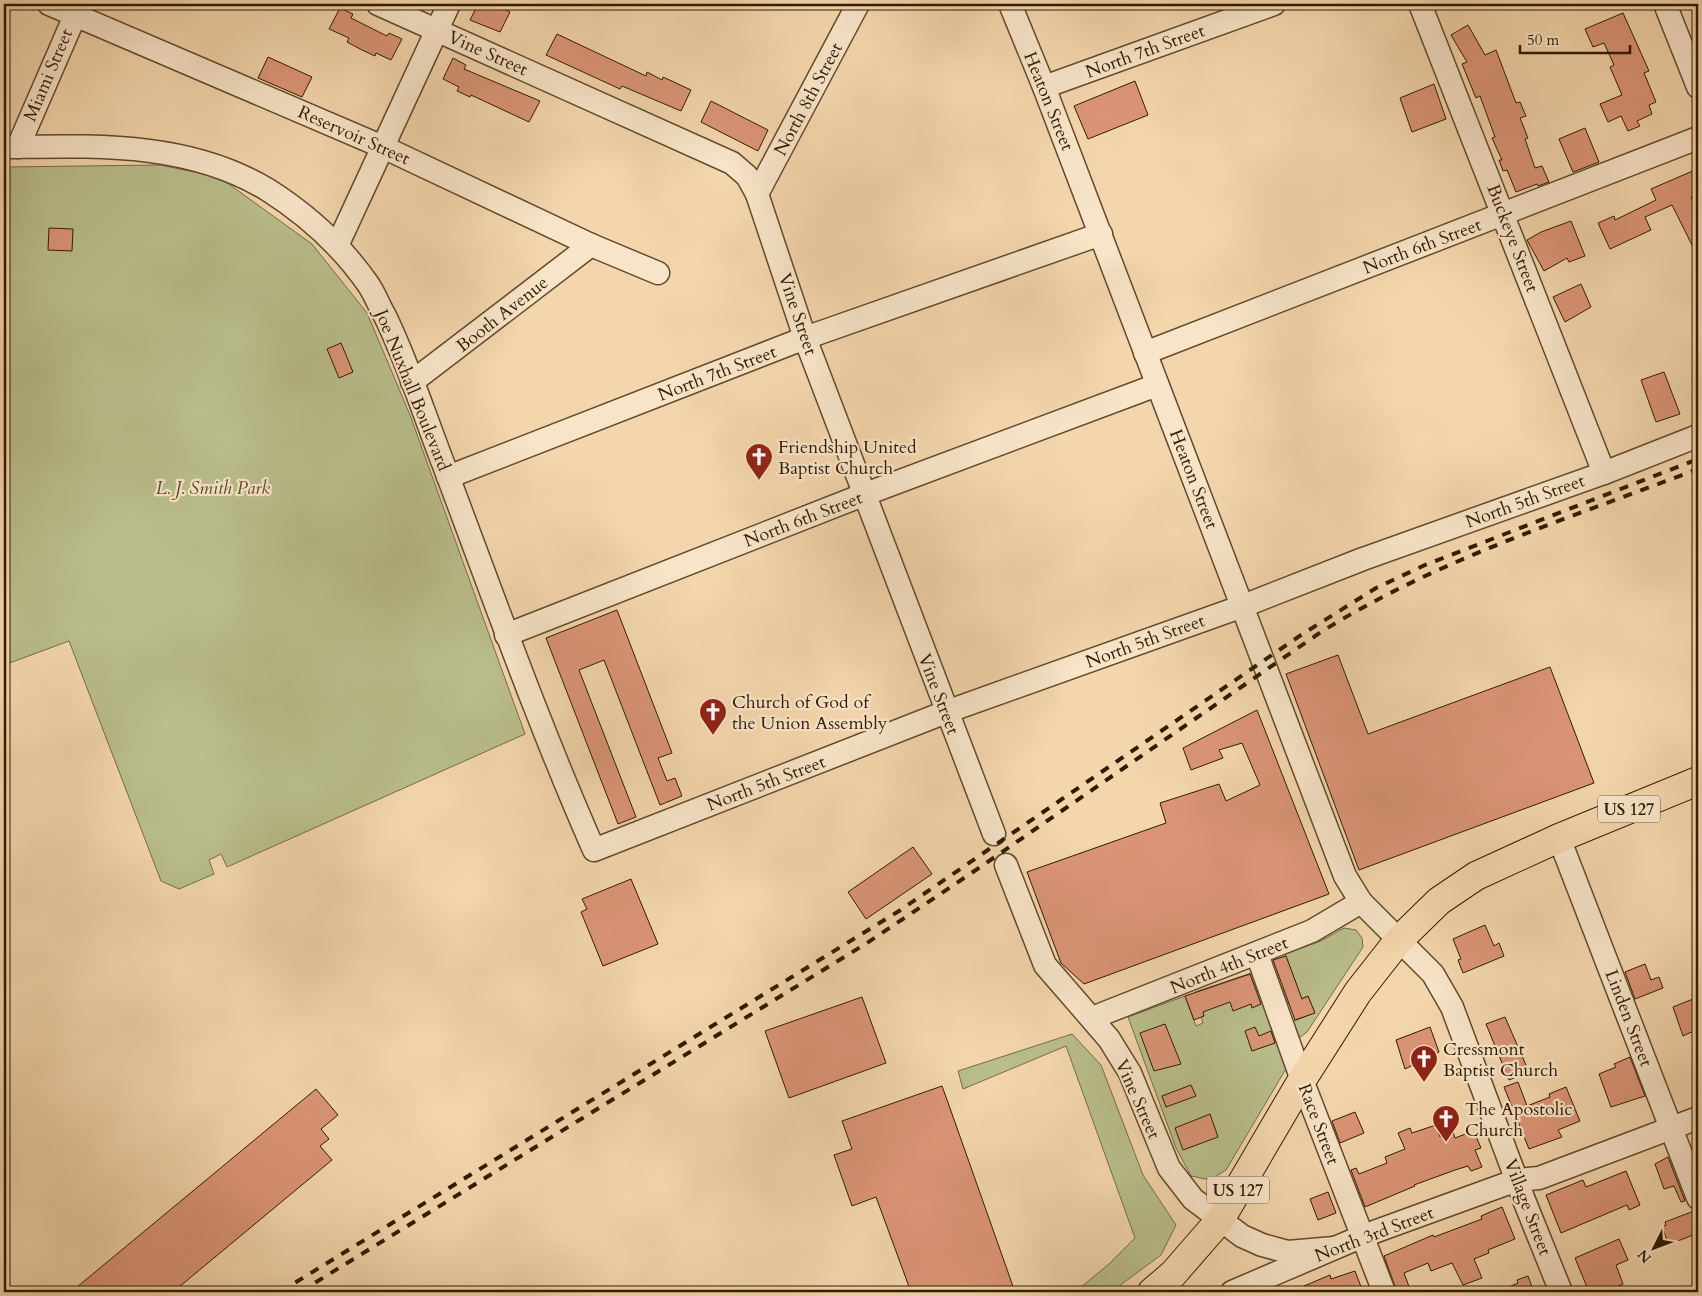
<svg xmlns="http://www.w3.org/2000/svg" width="1702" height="1296" font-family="Cardo,serif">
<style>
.green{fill:#b9be8c;stroke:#746c46}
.building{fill:#db9576;stroke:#301b00}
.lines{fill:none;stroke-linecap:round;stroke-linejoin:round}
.minor-casing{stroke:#614a2b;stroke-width:25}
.highway-casing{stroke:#301b00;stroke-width:30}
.minor{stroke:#f8e4c9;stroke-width:22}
.highway{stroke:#f4d6ac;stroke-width:28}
.rail{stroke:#301b00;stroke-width:4;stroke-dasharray:9 9;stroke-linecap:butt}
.labels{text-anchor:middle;stroke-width:4.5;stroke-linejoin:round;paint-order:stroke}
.shield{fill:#f8e4c9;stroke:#6c573c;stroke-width:1}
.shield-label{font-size:16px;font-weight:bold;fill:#301b00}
.street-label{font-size:18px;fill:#301b00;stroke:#f8e4c9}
.poi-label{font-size:18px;fill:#301b00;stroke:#f8e4c9;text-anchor:start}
.park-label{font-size:18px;font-style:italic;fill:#594c2a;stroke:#f8e4c9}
</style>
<rect width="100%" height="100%" fill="#f4d6ac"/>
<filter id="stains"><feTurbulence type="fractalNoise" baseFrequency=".004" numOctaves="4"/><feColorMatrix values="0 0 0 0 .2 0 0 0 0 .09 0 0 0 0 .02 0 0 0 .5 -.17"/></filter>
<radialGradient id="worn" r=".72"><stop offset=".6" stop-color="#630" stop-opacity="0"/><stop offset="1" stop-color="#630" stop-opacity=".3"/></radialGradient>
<g class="green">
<path d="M 160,165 L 219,177 L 312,244 L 367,313 L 410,415 L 525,734 L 227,867 L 221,854 L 209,860 L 214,874 L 179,889 L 161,881 L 69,641 L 4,665 L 4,167 Z"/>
<path d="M 1344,928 L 1356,930 L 1362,938 L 1363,947 L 1307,1032 L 1295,1041 L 1289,1023 L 1314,1013 L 1308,996 L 1283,1006 L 1277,990 L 1296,983 L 1285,954 L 1321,941 Z"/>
<path d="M 1254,972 L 1258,982 L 1255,984 L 1290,1062 L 1226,1170 L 1210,1180 L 1191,1176 L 1176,1148 L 1128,1017 L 1185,996 L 1196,1026 L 1203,1023 L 1201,1017 L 1204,1016 L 1195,992 Z"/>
<path d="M 1072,1034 L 1101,1065 L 1143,1175 L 1176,1225 L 1161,1255 L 1111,1292 L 1075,1292 L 1109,1264 L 1135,1238 L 1066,1046 L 963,1089 L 958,1071 Z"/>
</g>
<g class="building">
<path d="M 478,4 L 494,4 L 510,12 L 500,32 L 470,20 Z"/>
<path d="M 340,8 L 353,14 L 351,18 L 387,36 L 389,33 L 402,39 L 391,60 L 376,53 L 375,56 L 362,50 L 347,42 L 349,38 L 329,29 Z"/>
<path d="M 1623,13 L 1649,71 L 1644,73 L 1656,102 L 1649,105 L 1652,114 L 1637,121 L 1640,126 L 1628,131 L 1621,116 L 1608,122 L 1600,104 L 1622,95 L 1610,67 L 1614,65 L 1604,43 L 1593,47 L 1585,29 Z"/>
<path d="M 1468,25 L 1485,55 L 1496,50 L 1516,103 L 1520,102 L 1526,116 L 1520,118 L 1528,138 L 1525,139 L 1535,168 L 1542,166 L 1549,182 L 1538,186 L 1537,184 L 1516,192 L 1507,170 L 1503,171 L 1499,160 L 1502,160 L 1492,138 L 1495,137 L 1480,96 L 1476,98 L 1462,64 L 1467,62 L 1451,35 Z"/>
<path d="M 557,34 L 646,76 L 647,72 L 662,80 L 663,77 L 691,90 L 681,111 L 622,86 L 620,89 L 546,55 Z"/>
<path d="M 268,57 L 312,77 L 302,97 L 258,78 Z"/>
<path d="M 453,58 L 466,65 L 464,69 L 540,101 L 529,122 L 471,95 L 470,97 L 457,91 L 459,87 L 443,79 Z"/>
<path d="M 1135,81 L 1148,115 L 1088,139 L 1074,106 Z"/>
<path d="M 1434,84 L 1446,119 L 1412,132 L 1400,98 Z"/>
<path d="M 711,101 L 768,130 L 758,151 L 701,122 Z"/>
<path d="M 1585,128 L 1599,162 L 1573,172 L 1559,139 Z"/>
<path d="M 1695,170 L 1698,177 L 1698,194 L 1691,197 L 1698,210 L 1698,257 L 1672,205 L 1645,217 L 1651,230 L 1610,249 L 1598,223 L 1614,216 L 1615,220 L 1656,200 L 1651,189 Z"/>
<path d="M 1571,221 L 1585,256 L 1569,262 L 1567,258 L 1544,271 L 1527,240 L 1541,232 Z"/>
<path d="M 49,228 L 73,229 L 72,251 L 48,250 Z"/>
<path d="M 1581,284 L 1591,307 L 1565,322 L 1553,297 Z"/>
<path d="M 341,343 L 353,372 L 339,378 L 327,349 Z"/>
<path d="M 1664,372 L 1680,414 L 1656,422 L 1641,380 Z"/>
<path d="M 617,610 L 672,753 L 658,758 L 667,781 L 675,778 L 682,796 L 660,805 L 604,660 L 579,670 L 636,817 L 618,824 L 546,638 Z"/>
<path d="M 1338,655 L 1368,734 L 1550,667 L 1594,783 L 1359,870 L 1286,674 Z"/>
<path d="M 1257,710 L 1329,894 L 1084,984 L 1061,963 L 1027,872 L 1166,823 L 1160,803 L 1219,784 L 1226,801 L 1260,785 L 1242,743 L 1219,750 L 1223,758 L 1191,770 L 1183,748 Z"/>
<path d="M 913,847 L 932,874 L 866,919 L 848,892 Z"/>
<path d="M 631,879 L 658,944 L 603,966 L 581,912 L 587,909 L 582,899 Z"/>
<path d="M 1485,925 L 1494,946 L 1499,943 L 1504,956 L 1463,973 L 1458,960 L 1461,959 L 1453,939 Z"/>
<path d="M 1286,956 L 1302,999 L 1308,996 L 1315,1013 L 1295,1020 L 1273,960 Z"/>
<path d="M 1645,964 L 1651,980 L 1659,977 L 1663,988 L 1635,999 L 1625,972 Z"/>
<path d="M 1250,974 L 1261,1004 L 1252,1008 L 1251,1004 L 1233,1011 L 1230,1002 L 1203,1012 L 1204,1016 L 1194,1020 L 1185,996 Z"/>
<path d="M 862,997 L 886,1063 L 789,1098 L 765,1031 Z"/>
<path d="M 1698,997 L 1698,1029 L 1683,1036 L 1673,1007 Z"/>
<path d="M 1505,1017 L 1529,1072 L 1509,1080 L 1486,1024 Z"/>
<path d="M 1165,1024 L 1181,1064 L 1154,1071 L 1140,1033 Z"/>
<path d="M 1255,1027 L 1259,1036 L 1271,1031 L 1275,1043 L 1252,1051 L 1245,1031 Z"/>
<path d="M 1430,1027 L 1439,1052 L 1405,1069 L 1396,1040 Z"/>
<path d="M 1630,1057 L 1645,1096 L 1611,1107 L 1599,1074 L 1616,1067 L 1614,1064 Z"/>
<path d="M 1518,1082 L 1527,1106 L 1550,1097 L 1549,1094 L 1566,1087 L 1580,1121 L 1558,1130 L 1562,1137 L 1529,1149 L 1504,1087 Z"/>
<path d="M 1191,1085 L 1196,1096 L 1166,1107 L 1162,1096 Z"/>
<path d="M 942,1086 L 951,1111 L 1015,1292 L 911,1292 L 876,1197 L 852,1206 L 834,1155 L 852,1149 L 842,1121 Z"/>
<path d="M 316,1089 L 338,1115 L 321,1129 L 329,1139 L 320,1146 L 332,1160 L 173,1292 L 71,1292 Z"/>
<path d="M 1355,1112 L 1364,1133 L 1340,1143 L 1332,1121 Z"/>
<path d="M 1210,1114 L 1218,1137 L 1183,1150 L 1175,1128 Z"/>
<path d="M 1436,1125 L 1440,1137 L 1453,1132 L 1455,1138 L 1468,1133 L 1470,1136 L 1475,1134 L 1481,1148 L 1475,1150 L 1482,1167 L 1471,1171 L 1468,1166 L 1455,1170 L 1414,1185 L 1415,1186 L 1365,1207 L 1351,1170 L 1356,1168 L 1359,1174 L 1387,1163 L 1385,1157 L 1405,1149 L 1398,1133 L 1410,1128 L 1412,1133 Z"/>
<path d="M 1668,1157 L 1685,1201 L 1681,1202 L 1674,1186 L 1664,1189 L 1655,1164 Z"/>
<path d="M 1626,1171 L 1640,1205 L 1629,1210 L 1627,1205 L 1561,1233 L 1546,1195 L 1583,1180 L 1586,1187 Z"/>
<path d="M 1328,1192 L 1336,1213 L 1318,1220 L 1310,1199 Z"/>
<path d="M 1502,1207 L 1515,1239 L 1488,1250 L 1489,1253 L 1474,1259 L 1482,1278 L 1463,1285 L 1452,1263 L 1431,1271 L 1428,1263 L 1404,1273 L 1411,1292 L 1397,1292 L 1384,1256 L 1433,1235 L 1434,1237 L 1482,1219 L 1481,1216 Z"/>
<path d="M 1694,1211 L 1698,1221 L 1698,1233 L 1673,1243 L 1672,1241 L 1668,1243 L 1662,1227 L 1666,1225 L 1665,1222 Z"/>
<path d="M 1619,1239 L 1628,1260 L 1616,1265 L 1623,1284 L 1618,1286 L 1620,1292 L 1589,1292 L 1575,1258 Z"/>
<path d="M 1355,1271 L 1363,1292 L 1290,1292 L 1330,1275 L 1331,1279 Z"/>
<path d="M 1528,1276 L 1534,1292 L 1497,1292 L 1518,1283 L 1517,1280 Z"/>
</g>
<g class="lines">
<defs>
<g id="minor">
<path d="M 49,4 L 383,147 L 591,245 L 658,273"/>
<path d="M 378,4 L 732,163 L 747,176 L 757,194 L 805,338 L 994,834"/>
<path d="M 1010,4 L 1044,87 L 1345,876 L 1361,902 L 1433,974 L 1452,1007 L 1524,1200 L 1561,1292"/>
<path d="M 1420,4 L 1604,473"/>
<path d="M 1665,4 L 1698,87"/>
<path d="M 1044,87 L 1274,4"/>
<path d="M 4,147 C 94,146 188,141 268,190 C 306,214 342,247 368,284 C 375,294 379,306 385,316 C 408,363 424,414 443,463 C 492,593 538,723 594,850 L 946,712 L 1243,606 L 1363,559 L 1604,473 L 1698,436"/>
<path d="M 18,147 L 80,4"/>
<path d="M 757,194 L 858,4"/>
<path d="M 337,246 L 449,4"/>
<path d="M 1145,353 L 1698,138"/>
<path d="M 412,382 L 591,245"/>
<path d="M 448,477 L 805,338 L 1101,234"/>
<path d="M 506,635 L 863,495 L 1157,385"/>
<path d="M 1559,838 L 1698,1198"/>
<path d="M 1006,865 L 1045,965 L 1109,1039 L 1130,1073 L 1169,1168 L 1193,1199 L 1242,1236 L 1262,1245 L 1288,1252 L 1334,1248"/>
<path d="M 1257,954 L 1302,1080 L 1384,1292"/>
<path d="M 1092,1018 L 1312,931 L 1361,902"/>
<path d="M 1232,1292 L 1363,1236 L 1517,1180 L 1539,1178 L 1698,1118"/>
</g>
<path id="highway" d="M 1152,1292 L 1173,1274 L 1220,1220 L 1302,1080 L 1358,992 L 1398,941 L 1439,901 L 1476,876 L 1559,838 L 1698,781"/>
</defs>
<use href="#minor" class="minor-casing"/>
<use href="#highway" class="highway-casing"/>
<use href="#minor" class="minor"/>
<use href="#highway" class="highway"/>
<g class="rail">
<path d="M 280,1292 L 899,911 L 1301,635 L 1376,588 L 1425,565 L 1698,459"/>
<path d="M 300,1292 L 867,943 L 976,870 L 1321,632 C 1438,559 1570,518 1698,469"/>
</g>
</g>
<defs>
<symbol id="church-pin" viewBox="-11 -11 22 30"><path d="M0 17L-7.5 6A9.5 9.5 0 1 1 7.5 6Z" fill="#8f2418" stroke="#f8e4c9"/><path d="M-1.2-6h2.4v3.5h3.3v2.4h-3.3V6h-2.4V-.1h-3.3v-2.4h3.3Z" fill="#fff"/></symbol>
</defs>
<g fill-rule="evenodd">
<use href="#church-pin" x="743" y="441" width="32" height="43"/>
<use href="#church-pin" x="697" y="696" width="32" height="43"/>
<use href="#church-pin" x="1408" y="1043" width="32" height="43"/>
<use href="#church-pin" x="1430" y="1103" width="32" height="43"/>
</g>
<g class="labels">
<g class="shield">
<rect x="1598" y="795.5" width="62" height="27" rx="4"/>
<rect x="1207" y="1176.5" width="62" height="27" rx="4"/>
</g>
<g class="shield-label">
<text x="1629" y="815">US 127</text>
<text x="1238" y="1196">US 127</text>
</g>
<g class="street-label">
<text transform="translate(1145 51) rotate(-20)" y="6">North 7th Street</text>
<text transform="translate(488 53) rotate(24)" y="6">Vine Street</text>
<text transform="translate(48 75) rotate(-67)" y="6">Miami Street</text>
<text transform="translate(808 99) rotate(-62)" y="6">North 8th Street</text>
<text transform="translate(1049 101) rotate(68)" y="6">Heaton Street</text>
<text transform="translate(354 135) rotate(24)" y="6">Reservoir Street</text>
<text transform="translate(1513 238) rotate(69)" y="6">Buckeye Street</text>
<text transform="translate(1422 246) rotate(-21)" y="6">North 6th Street</text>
<text transform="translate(502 314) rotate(-38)" y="6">Booth Avenue</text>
<text transform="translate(798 314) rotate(71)" y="6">Vine Street</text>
<text transform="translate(717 373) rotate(-21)" y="6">North 7th Street</text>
<text transform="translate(413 390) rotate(68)" y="6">Joe Nuxhall Boulevard</text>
<text transform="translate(1194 479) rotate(69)" y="6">Heaton Street</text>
<text transform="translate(1525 501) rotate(-20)" y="6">North 5th Street</text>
<text transform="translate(803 519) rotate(-21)" y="6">North 6th Street</text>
<text transform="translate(1145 641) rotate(-20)" y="6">North 5th Street</text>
<text transform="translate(939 694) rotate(69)" y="6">Vine Street</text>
<text transform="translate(766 783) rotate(-21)" y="6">North 5th Street</text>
<text transform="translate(1229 965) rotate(-22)" y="6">North 4th Street</text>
<text transform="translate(1629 1018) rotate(69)" y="6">Linden Street</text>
<text transform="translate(1138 1099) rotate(66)" y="6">Vine Street</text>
<text transform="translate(1319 1124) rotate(69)" y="6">Race Street</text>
<text transform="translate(1528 1207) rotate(69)" y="6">Village Street</text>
<text transform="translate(1374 1234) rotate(-21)" y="6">North 3rd Street</text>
</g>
<g class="poi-label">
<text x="778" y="453">Friendship United<tspan x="778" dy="21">Baptist Church</tspan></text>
<text x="732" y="708">Church of God of<tspan x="732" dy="21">the Union Assembly</tspan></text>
<text x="1443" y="1055">Cressmont<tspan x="1443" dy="21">Baptist Church</tspan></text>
<text x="1465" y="1115">The Apostolic<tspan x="1465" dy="21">Church</tspan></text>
</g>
<g class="park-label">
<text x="213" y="494">L. J. Smith Park</text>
</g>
</g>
<rect width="1702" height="1296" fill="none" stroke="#f4d6ac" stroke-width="20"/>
<rect x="5" y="5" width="1692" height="1286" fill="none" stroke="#301b00" stroke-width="2.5"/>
<rect x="10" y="10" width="1682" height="1276" fill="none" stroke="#301b00"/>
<g transform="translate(1654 1248) rotate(228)" stroke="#f8e4c9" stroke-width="4" paint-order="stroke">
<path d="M0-4L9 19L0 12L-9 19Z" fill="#301b00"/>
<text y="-8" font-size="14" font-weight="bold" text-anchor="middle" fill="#301b00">N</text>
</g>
<path d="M1520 45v8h110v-8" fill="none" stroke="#301b00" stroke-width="2.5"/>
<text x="1527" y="45" font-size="15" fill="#301b00" stroke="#f8e4c9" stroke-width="4" paint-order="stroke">50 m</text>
<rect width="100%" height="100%" filter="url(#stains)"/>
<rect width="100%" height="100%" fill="url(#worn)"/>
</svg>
